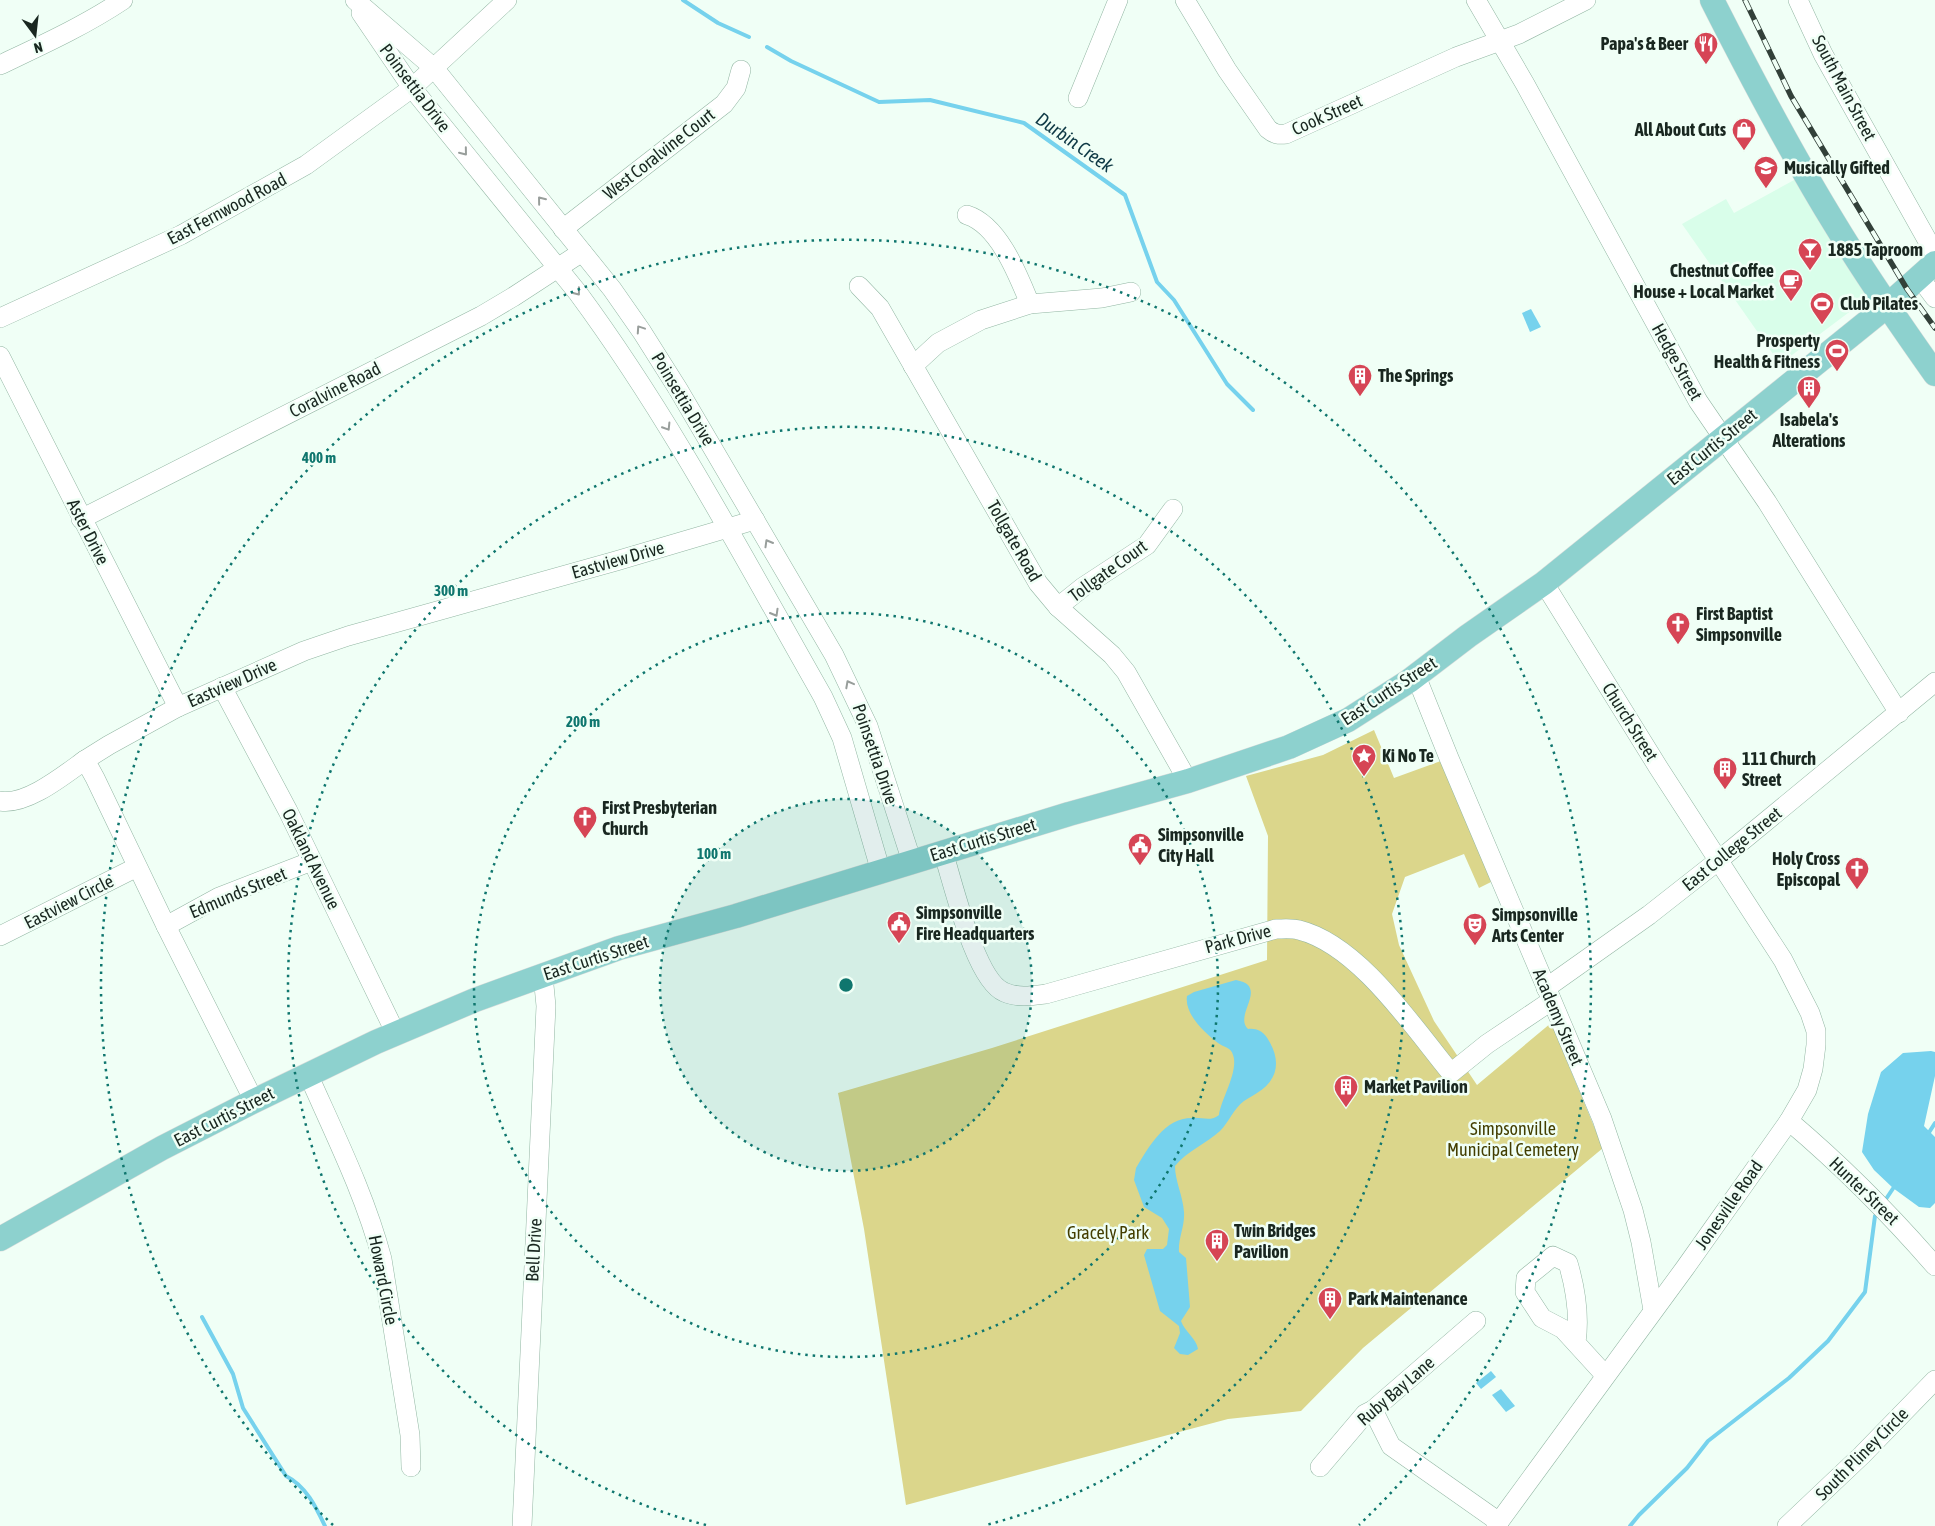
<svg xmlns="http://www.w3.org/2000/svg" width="1935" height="1526" font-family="'Asap Condensed',sans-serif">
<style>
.built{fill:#d9feea}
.green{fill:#dbd68b}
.water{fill:#76d2ed}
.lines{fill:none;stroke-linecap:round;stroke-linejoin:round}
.stream{stroke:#76d2ed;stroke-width:4}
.minor-casing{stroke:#92b6a3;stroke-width:20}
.major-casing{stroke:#dadcdb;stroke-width:25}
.minor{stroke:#fff;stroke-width:19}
.major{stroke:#8dd1ce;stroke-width:24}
.rail-casing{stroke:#324039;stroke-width:5.5}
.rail{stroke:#f0fff6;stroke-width:4;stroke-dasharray:11;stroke-linecap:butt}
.oneway{stroke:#989e9b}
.ring{fill:none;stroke:#0f766e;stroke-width:2.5;stroke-dasharray:2.5 5}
.labels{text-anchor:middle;stroke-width:5;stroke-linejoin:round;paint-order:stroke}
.poi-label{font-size:18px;font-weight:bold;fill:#192720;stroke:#f0fff6;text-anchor:start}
.street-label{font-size:18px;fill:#192720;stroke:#f0fff6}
.park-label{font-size:18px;fill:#433e00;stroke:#f0fff6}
.water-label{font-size:19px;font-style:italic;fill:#0e3945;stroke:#f0fff6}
.centre{fill:#0f766e;stroke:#f0fff6;stroke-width:2.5}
.ring-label{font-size:15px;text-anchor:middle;font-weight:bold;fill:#0f766e;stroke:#f0fff6;stroke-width:5;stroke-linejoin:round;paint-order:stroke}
</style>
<rect width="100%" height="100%" fill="#f0fff6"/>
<path class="built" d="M 1796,179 L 1868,298 L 1780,364 L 1682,224 L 1726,199 L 1734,213 Z"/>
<path class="green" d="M 1374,730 L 1394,778 L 1449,758 L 1491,882 L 1479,888 L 1464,854 L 1405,877 L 1392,914 L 1399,945 L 1434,1021 L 1477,1085 L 1551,1023 L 1603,1148 L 1363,1348 L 1301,1411 L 1228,1419 L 906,1505 L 864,1229 L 838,1093 L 992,1048 L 1267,960 L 1268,836 L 1246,776 L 1323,755 Z"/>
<g class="water">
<path d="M 1531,309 L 1541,327 L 1530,332 L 1522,313 Z"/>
<path d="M 1236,980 C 1270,986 1233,1015 1248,1029 C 1258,1028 1264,1032 1269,1041 C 1281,1061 1278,1080 1257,1093 C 1253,1096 1248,1098 1244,1101 C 1234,1108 1229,1122 1220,1131 C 1206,1144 1187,1151 1175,1166 C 1175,1181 1183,1196 1184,1212 C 1185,1226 1178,1239 1179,1252 L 1186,1258 L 1190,1307 L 1181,1321 C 1185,1332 1196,1338 1198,1349 L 1188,1355 L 1180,1354 L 1174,1348 L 1180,1333 L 1179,1326 L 1160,1311 L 1144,1255 L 1147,1249 L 1163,1249 L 1167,1245 L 1169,1229 L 1162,1218 L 1144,1207 L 1134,1180 L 1136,1168 C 1149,1147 1164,1118 1192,1118 C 1202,1117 1211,1122 1219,1115 C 1221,1099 1239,1071 1233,1055 C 1231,1047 1223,1047 1218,1043 C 1205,1033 1184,1014 1187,996 L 1194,992 Z"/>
<path d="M 1931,1051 L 1935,1052 L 1935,1076 L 1924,1126 L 1935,1137 L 1935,1203 L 1930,1208 L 1919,1207 L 1893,1188 L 1874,1170 L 1862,1152 L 1868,1114 L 1881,1072 L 1903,1053 Z"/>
<path d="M 1491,1371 L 1496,1377 L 1481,1389 L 1476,1383 Z"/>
<path d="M 1501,1389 L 1515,1406 L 1506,1412 L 1492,1395 Z"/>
</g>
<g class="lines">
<g class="stream">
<path d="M 683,0 L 718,23 L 749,37"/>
<path d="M 767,47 L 791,61 L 879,102 L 930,100 L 1024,123 L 1125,195 L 1157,282 L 1174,300 L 1227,384 L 1253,410"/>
<path d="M 1928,1134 L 1935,1123"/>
<path d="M 1886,1199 L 1896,1184"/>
<path d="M 202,1317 L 233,1374 L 243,1408 L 286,1476 C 306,1486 316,1507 325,1526"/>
<path d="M 1630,1526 L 1639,1515 L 1687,1468 L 1708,1441 L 1789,1378 L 1828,1341 L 1865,1292 L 1875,1216"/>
</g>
<defs>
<g id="minor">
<path d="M 355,0 L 434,68 L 612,289 L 642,332 L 678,389 L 834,655 L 868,726 L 912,862"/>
<path d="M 1185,0 L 1227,70 L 1268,129 C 1274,134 1278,135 1286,134 L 1456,57 L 1519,34 L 1586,0"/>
<path d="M 1476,0 L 1525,84 L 1698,401 L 1767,502 L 1899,713"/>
<path d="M 1798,0 L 1823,54 L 1935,254"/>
<path d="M 361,13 L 412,88 L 578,293 C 671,419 745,560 823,697 L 842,738 L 881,872"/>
<path d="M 0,65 C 42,45 84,26 123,0"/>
<path d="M 1078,98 L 1118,0"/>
<path d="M 967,215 C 999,225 1018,275 1030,304"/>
<path d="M 563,229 L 724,104 L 736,88 L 741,70"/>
<path d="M 1920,278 L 1935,298"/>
<path d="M 859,286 L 880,308 L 1038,583 L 1058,607 L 1112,655 L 1126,672 L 1188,781"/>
<path d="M 0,318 L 181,235 L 306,165 L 412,88 L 507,0"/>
<path d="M 0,356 L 178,707"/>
<path d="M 913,366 L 938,343 L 981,320 L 1030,304 L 1102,298 L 1131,292"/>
<path d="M 81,519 L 481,316 L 513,297 L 582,252"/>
<path d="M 1058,607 L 1083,587 L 1147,545 L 1173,509"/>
<path d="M 1416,676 L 1449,758 L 1602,1119 L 1633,1210 L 1641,1242 L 1653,1310"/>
<path d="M 222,687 L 288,811 L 396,1034"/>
<path d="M 0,801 C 26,806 64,775 85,760"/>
<path d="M 943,852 C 953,882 975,980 1004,992 C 1017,998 1031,996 1046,994 L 1276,929 C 1283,929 1292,928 1299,930 C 1359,945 1413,1027 1451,1073 L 1487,1044 L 1551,1001"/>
<path d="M 166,926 L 219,897 L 312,861"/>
<path d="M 0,936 L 137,867"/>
<path d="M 1546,988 L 1649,915 L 1719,860 L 1935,682"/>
<path d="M 308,1074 C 335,1135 365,1195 382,1259 L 410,1435 L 411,1467"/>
<path d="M 254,1101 L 166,926 L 95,778 L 85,760 L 109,745 L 178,707 L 304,651 L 348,636 L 616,561 L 755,520"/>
<path d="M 1789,1121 C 1841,1165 1890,1214 1935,1266"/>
<path d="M 1576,1343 C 1580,1315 1576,1290 1568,1263 L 1553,1256 L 1526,1278 L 1525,1292 L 1542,1318 L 1563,1329 L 1605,1375"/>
<path d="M 1373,1410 L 1391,1446 L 1499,1522"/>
<path d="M 1320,1467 L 1365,1414 L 1373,1410 L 1476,1321"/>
<path d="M 522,1526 L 546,1006 L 543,975"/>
<path d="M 1496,1526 L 1685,1268 L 1789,1121 L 1807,1090 L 1813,1069 L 1816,1045 L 1816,1031 L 1810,1013 L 1783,960 L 1658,767 L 1544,583"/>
<path d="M 1787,1526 L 1862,1455 L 1935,1380"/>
</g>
<g id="major">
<path d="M 1712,0 C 1751,77 1791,153 1836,226 C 1867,277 1901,326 1935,374"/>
<path d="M 0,1239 L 162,1148 L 254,1101 L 376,1042 L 475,1000 L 619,948 L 736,916 L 1069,814 L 1188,781 L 1289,747 L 1348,720 L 1409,681 L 1468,636 L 1544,583 L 1887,306 L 1935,263"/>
</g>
</defs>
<use href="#minor" class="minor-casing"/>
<use href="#major" class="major-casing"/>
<use href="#minor" class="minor"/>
<use href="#major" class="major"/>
<defs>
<path id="rail" d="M 1745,0 L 1791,96 L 1907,289 L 1935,328"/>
</defs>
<use href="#rail" class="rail-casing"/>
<use href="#rail" class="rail"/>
</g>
<defs><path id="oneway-chevron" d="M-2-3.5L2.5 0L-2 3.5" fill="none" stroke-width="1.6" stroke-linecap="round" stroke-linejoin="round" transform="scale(1.25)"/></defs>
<g class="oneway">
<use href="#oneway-chevron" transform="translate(464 152) rotate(51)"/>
<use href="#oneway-chevron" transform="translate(541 200) rotate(-129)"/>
<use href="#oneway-chevron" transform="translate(577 292) rotate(52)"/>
<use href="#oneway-chevron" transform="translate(640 329) rotate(-124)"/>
<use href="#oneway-chevron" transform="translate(667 427) rotate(58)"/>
<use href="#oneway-chevron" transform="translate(768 543) rotate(-120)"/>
<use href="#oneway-chevron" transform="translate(775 613) rotate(60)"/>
<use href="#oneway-chevron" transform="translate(849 684) rotate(-118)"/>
</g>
<circle cx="846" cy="985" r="186" fill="#0f766e" fill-opacity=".12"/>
<g class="ring">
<circle cx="846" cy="985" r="186"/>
<circle cx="846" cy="985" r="372"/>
<path d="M706 1525A558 558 0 1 1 986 1525"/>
<path d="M333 1525A745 745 0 1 1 1359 1525"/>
</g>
<defs>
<symbol id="restaurant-pin" viewBox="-11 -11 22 30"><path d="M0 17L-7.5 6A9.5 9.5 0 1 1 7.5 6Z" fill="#d64555" stroke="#f0fff6"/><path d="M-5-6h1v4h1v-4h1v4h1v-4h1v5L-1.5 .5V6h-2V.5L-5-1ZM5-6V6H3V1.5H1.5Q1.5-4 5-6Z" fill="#fff"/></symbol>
<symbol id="shop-pin" viewBox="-11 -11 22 30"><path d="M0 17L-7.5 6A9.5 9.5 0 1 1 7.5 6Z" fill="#d64555" stroke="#f0fff6"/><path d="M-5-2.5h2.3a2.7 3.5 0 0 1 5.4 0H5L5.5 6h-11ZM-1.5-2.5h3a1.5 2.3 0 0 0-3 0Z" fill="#fff"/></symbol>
<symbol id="school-pin" viewBox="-11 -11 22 30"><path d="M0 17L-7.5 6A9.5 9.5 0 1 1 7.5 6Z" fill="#d64555" stroke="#f0fff6"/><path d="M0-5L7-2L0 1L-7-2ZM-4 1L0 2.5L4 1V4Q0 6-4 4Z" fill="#fff"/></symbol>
<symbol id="bar-pin" viewBox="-11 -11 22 30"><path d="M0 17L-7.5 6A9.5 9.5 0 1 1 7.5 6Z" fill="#d64555" stroke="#f0fff6"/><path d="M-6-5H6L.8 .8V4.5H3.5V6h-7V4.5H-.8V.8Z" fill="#fff"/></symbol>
<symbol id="cafe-pin" viewBox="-11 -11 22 30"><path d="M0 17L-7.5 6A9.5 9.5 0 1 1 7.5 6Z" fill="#d64555" stroke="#f0fff6"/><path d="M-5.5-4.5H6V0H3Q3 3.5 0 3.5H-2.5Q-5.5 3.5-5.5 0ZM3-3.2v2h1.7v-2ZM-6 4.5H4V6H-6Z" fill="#fff"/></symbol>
<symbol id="stadium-pin" viewBox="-11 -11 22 30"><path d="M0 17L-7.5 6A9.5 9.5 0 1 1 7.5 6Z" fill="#d64555" stroke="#f0fff6"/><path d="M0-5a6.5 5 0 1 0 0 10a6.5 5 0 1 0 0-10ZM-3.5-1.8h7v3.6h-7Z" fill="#fff"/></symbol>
<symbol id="building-pin" viewBox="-11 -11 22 30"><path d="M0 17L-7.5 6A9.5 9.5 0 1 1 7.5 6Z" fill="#d64555" stroke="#f0fff6"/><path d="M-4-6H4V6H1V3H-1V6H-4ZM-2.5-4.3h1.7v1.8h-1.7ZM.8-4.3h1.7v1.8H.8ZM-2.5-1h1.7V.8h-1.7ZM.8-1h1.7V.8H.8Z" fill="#fff"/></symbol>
<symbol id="church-pin" viewBox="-11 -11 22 30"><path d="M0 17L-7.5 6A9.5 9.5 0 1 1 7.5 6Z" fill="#d64555" stroke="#f0fff6"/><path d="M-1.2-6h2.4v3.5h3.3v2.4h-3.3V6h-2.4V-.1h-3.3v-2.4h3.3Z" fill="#fff"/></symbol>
<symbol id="sight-pin" viewBox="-11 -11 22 30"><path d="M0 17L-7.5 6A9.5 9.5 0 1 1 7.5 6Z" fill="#d64555" stroke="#f0fff6"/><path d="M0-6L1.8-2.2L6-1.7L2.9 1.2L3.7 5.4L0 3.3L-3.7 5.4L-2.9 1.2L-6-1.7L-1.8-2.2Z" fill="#fff"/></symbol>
<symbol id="civic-pin" viewBox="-11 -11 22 30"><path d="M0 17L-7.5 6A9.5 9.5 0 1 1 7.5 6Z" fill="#d64555" stroke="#f0fff6"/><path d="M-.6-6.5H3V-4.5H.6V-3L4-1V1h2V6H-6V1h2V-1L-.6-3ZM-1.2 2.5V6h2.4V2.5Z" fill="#fff"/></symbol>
<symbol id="theatre-pin" viewBox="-11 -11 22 30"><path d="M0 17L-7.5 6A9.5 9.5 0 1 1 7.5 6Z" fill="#d64555" stroke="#f0fff6"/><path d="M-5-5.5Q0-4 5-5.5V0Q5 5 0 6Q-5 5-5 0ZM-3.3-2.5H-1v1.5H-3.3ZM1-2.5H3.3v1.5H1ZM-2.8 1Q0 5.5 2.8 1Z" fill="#fff"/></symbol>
</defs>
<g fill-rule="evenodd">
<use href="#restaurant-pin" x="1692" y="30" width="28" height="38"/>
<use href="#shop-pin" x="1730" y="116" width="28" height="38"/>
<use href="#school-pin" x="1752" y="154" width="28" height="38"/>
<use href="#bar-pin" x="1796" y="236" width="28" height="38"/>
<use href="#cafe-pin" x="1777" y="267" width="28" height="38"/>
<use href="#stadium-pin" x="1808" y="290" width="28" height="38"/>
<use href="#stadium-pin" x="1823" y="337" width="28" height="38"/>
<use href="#building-pin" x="1346" y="362" width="28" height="38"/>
<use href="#building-pin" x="1795" y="374" width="28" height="38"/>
<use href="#church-pin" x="1664" y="610" width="28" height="38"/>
<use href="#sight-pin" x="1350" y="742" width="28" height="38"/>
<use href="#building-pin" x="1711" y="755" width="28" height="38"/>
<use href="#church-pin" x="571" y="804" width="28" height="38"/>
<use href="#civic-pin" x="1126" y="831" width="28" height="38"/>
<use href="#church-pin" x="1843" y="855" width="28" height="38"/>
<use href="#civic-pin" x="885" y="909" width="28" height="38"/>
<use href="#theatre-pin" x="1461" y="911" width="28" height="38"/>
<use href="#building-pin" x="1332" y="1073" width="28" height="38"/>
<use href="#building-pin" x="1203" y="1227" width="28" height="38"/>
<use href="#building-pin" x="1316" y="1285" width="28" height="38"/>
</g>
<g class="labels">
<g class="poi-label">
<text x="1688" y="50" text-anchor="end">Papa's &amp; Beer</text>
<text x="1726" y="136" text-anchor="end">All About Cuts</text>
<text x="1784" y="174">Musically Gifted</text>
<text x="1828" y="256">1885 Taproom</text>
<text x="1774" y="277" text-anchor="end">Chestnut Coffee<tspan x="1774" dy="21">House + Local Market</tspan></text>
<text x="1840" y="310">Club Pilates</text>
<text x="1820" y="347" text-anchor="end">Prosperty<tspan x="1820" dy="21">Health &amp; Fitness</tspan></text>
<text x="1378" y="382">The Springs</text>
<text x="1809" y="426" text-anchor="middle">Isabela's<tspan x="1809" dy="21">Alterations</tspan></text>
<text x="1696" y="620">First Baptist<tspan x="1696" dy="21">Simpsonville</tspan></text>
<text x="1382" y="762">Ki No Te</text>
<text x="1742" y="765">111 Church<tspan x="1742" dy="21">Street</tspan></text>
<text x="602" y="814">First Presbyterian<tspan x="602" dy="21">Church</tspan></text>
<text x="1158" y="841">Simpsonville<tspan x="1158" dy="21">City Hall</tspan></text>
<text x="1840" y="865" text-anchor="end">Holy Cross<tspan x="1840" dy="21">Episcopal</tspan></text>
<text x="916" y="919">Simpsonville<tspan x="916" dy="21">Fire Headquarters</tspan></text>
<text x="1492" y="921">Simpsonville<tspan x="1492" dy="21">Arts Center</tspan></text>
<text x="1364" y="1093">Market Pavilion</text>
<text x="1234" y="1237">Twin Bridges<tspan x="1234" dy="21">Pavilion</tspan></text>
<text x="1348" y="1305">Park Maintenance</text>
</g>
<g class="street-label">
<text transform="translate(415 88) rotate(53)" y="6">Poinsettia Drive</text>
<text transform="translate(1844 88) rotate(62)" y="6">South Main Street</text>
<text transform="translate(1327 115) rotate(-24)" y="6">Cook Street</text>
<text transform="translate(659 154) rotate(-38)" y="6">West Coralvine Court</text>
<text transform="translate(227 209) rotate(-28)" y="6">East Fernwood Road</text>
<text transform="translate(1677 362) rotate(61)" y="6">Hedge Street</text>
<text transform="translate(335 390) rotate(-27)" y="6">Coralvine Road</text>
<text transform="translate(683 399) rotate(59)" y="6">Poinsettia Drive</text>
<text transform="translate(1712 447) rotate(-39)" y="6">East Curtis Street</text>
<text transform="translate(88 532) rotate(63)" y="6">Aster Drive</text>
<text transform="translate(1014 541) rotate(60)" y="6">Tollgate Road</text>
<text transform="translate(618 560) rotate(-16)" y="6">Eastview Drive</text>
<text transform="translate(1108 571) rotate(-36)" y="6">Tollgate Court</text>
<text transform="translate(232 683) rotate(-24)" y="6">Eastview Drive</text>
<text transform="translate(1389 691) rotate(-33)" y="6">East Curtis Street</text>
<text transform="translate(1630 722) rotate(58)" y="6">Church Street</text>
<text transform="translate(875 754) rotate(71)" y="6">Poinsettia Drive</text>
<text transform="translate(983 840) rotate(-17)" y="6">East Curtis Street</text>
<text transform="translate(1732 849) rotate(-39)" y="6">East College Street</text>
<text transform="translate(311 859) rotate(64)" y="6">Oakland Avenue</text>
<text transform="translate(238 893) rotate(-23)" y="6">Edmunds Street</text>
<text transform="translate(69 902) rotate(-27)" y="6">Eastview Circle</text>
<text transform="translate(1238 939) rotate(-15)" y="6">Park Drive</text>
<text transform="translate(596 958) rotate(-18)" y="6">East Curtis Street</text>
<text transform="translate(1558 1017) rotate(67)" y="6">Academy Street</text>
<text transform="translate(224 1117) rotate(-27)" y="6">East Curtis Street</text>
<text transform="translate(1864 1191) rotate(44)" y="6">Hunter Street</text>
<text transform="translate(1729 1205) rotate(-55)" y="6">Jonesville Road</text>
<text transform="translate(534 1250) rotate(-87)" y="6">Bell Drive</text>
<text transform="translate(383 1280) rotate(79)" y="6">Howard Circle</text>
<text transform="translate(1396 1391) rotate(-41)" y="6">Ruby Bay Lane</text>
<text transform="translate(1862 1454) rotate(-45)" y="6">South Pliney Circle</text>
</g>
<g class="park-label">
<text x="1513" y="1135">Simpsonville<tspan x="1513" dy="21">Municipal Cemetery</tspan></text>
<text x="1108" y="1239">Gracely Park</text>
</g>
<g class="water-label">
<text transform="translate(1075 142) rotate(35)" y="7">Durbin Creek</text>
</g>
</g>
<circle cx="846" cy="985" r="8" class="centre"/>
<g class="ring-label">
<text x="319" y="463">400 m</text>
<text x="451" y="596">300 m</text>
<text x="583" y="727">200 m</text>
<text x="714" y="859">100 m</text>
</g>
<g transform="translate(35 35) rotate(165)" stroke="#f0fff6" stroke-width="4" paint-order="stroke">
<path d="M0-4L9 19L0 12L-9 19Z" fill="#192720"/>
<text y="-8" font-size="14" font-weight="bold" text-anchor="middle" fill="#192720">N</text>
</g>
</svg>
